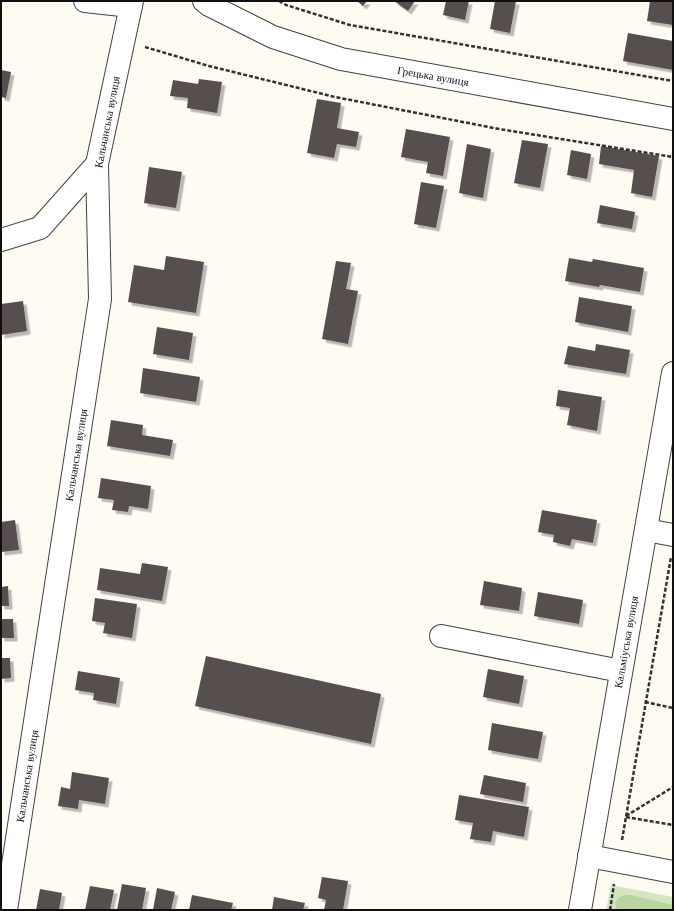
<svg xmlns="http://www.w3.org/2000/svg" width="674" height="911" font-family="'Libre Baskerville',serif">
<style>
.green{fill:#d4e5bf}
.forest{fill:#b9d4a0}
.building{fill:#57504d;filter:url(#shadow)}
.lines{fill:none;stroke-linecap:round;stroke-linejoin:round}
.minor-casing{stroke:#424242;stroke-width:24}
.path{stroke:#313131;stroke-width:2.5;stroke-dasharray:4 2;stroke-linecap:butt}
.minor{stroke:#fff;stroke-width:22}
.labels{text-anchor:middle;stroke-width:4;stroke-linejoin:round;paint-order:stroke}
.street-label{font-size:11px;fill:#0f0f0f;stroke:#fff}
</style>
<defs>
<filter id="shadow"><feDropShadow dx="3.5" dy="3.5" stdDeviation="0" flood-color="#0004"/></filter>
</defs>
<rect width="100%" height="100%" fill="#fefbf3"/>
<path class="green" d="M 611,885 L 673,897 L 673,910 L 606,910 Z"/>
<path class="forest" d="M 624,895 L 631,895 L 673,905 L 673,910 L 617,910 L 615,903 L 618,898 Z"/>
<g class="building">
<path d="M 357,1 L 367,1 L 363,6 Z"/>
<path d="M 394,1 L 415,1 L 408,11 Z"/>
<path d="M 446,1 L 469,1 L 465,20 L 443,15 Z"/>
<path d="M 495,1 L 516,1 L 510,33 L 490,29 Z"/>
<path d="M 650,1 L 673,1 L 673,25 L 647,21 Z"/>
<path d="M 628,33 L 673,41 L 673,70 L 623,61 Z"/>
<path d="M 1,70 L 11,72 L 6,98 L 1,97 Z"/>
<path d="M 199,79 L 222,82 L 217,113 L 187,108 L 188,98 L 170,96 L 173,80 L 198,84 Z"/>
<path d="M 317,99 L 341,103 L 337,128 L 359,132 L 356,147 L 337,144 L 334,158 L 307,153 Z"/>
<path d="M 406,129 L 450,137 L 443,176 L 426,173 L 428,162 L 401,157 Z"/>
<path d="M 522,140 L 548,144 L 540,188 L 514,183 Z"/>
<path d="M 467,144 L 491,149 L 483,198 L 459,193 Z"/>
<path d="M 601,146 L 659,156 L 652,197 L 631,193 L 634,170 L 599,164 Z"/>
<path d="M 571,150 L 591,154 L 587,179 L 567,175 Z"/>
<path d="M 149,167 L 182,172 L 176,208 L 144,203 Z"/>
<path d="M 421,182 L 444,186 L 436,228 L 414,224 Z"/>
<path d="M 600,205 L 635,212 L 632,229 L 597,223 Z"/>
<path d="M 166,256 L 204,262 L 196,313 L 128,302 L 134,265 L 164,270 Z"/>
<path d="M 569,258 L 592,262 L 593,259 L 644,268 L 640,292 L 600,285 L 599,287 L 565,281 Z"/>
<path d="M 336,261 L 351,263 L 346,289 L 358,291 L 348,344 L 322,339 Z"/>
<path d="M 579,297 L 632,306 L 628,332 L 575,322 Z"/>
<path d="M 23,301 L 27,331 L 1,335 L 1,304 Z"/>
<path d="M 157,327 L 193,333 L 189,360 L 153,354 Z"/>
<path d="M 596,344 L 630,350 L 626,374 L 564,364 L 568,346 L 595,351 Z"/>
<path d="M 143,368 L 200,377 L 196,402 L 140,393 Z"/>
<path d="M 558,390 L 602,397 L 597,431 L 567,425 L 570,408 L 556,406 Z"/>
<path d="M 111,420 L 143,425 L 142,435 L 173,440 L 170,456 L 107,446 Z"/>
<path d="M 101,478 L 151,486 L 148,509 L 129,506 L 128,512 L 112,510 L 114,500 L 98,498 Z"/>
<path d="M 542,510 L 597,520 L 593,543 L 572,539 L 570,546 L 553,542 L 554,535 L 538,532 Z"/>
<path d="M 15,520 L 19,550 L 1,552 L 1,522 Z"/>
<path d="M 142,563 L 168,567 L 162,601 L 97,590 L 100,568 L 140,574 Z"/>
<path d="M 484,581 L 522,588 L 519,611 L 480,605 Z"/>
<path d="M 8,586 L 9,606 L 1,606 L 1,587 Z"/>
<path d="M 538,592 L 583,600 L 579,624 L 534,616 Z"/>
<path d="M 95,598 L 137,604 L 132,638 L 103,633 L 105,623 L 92,621 Z"/>
<path d="M 1,619 L 13,619 L 14,638 L 1,638 Z"/>
<path d="M 206,656 L 381,694 L 371,744 L 195,706 Z"/>
<path d="M 1,658 L 10,658 L 11,678 L 1,679 Z"/>
<path d="M 488,669 L 524,676 L 519,704 L 483,697 Z"/>
<path d="M 78,671 L 120,678 L 116,704 L 93,700 L 94,693 L 75,690 Z"/>
<path d="M 492,723 L 543,732 L 538,759 L 488,750 Z"/>
<path d="M 72,772 L 109,778 L 105,804 L 79,800 L 78,809 L 58,806 L 61,787 L 70,789 Z"/>
<path d="M 484,775 L 526,783 L 523,802 L 480,794 Z"/>
<path d="M 459,795 L 529,807 L 524,837 L 493,831 L 491,842 L 470,839 L 473,823 L 455,820 Z"/>
<path d="M 322,877 L 348,881 L 343,910 L 324,910 L 326,900 L 318,898 Z"/>
<path d="M 122,884 L 146,888 L 142,910 L 117,910 Z"/>
<path d="M 90,886 L 114,890 L 110,910 L 85,910 Z"/>
<path d="M 157,888 L 175,892 L 171,910 L 153,910 Z"/>
<path d="M 40,889 L 62,893 L 59,910 L 36,910 Z"/>
<path d="M 192,895 L 233,903 L 231,910 L 189,910 Z"/>
<path d="M 274,897 L 305,903 L 303,910 L 272,910 Z"/>
</g>
<g class="lines">
<defs>
<g id="minor">
<path d="M 85,1 L 131,6"/>
<path d="M 204,1 L 209,5 L 273,37 L 341,59 L 673,119"/>
<path d="M 1,240 L 40,228 L 97,164"/>
<path d="M 646,530 L 673,535"/>
<path d="M 441,636 L 621,671"/>
<path d="M 589,856 L 673,872"/>
<path d="M 6,910 L 100,299 L 97,164 L 132,1"/>
<path d="M 580,910 L 673,373"/>
</g>
</defs>
<use href="#minor" class="minor-casing"/>
<g class="path">
<path d="M 279,1 L 286,5 L 350,25 L 673,81"/>
<path d="M 145,47 L 209,66 L 335,97 L 499,129 L 673,157"/>
<path d="M 645,702 L 673,708"/>
<path d="M 626,816 L 673,787"/>
<path d="M 626,817 L 673,825"/>
<path d="M 622,840 L 671,557"/>
<path d="M 610,910 L 614,884"/>
</g>
<use href="#minor" class="minor"/>
</g>
<g class="labels">
<g class="street-label">
<text transform="translate(433 76) rotate(10)" y="4">Грецька вулиця</text>
<text transform="translate(107 122) rotate(-79)" y="4">Кальчанська вулиця</text>
<text transform="translate(76 455) rotate(-81)" y="4">Кальчанська вулиця</text>
<text transform="translate(626 642) rotate(-80)" y="4">Кальміуська вулиця</text>
<text transform="translate(27 776) rotate(-81)" y="4">Кальчанська вулиця</text>
</g>
</g>
<rect width="674" height="911" fill="none" stroke="#0f0f0f" stroke-width="4"/>
</svg>
